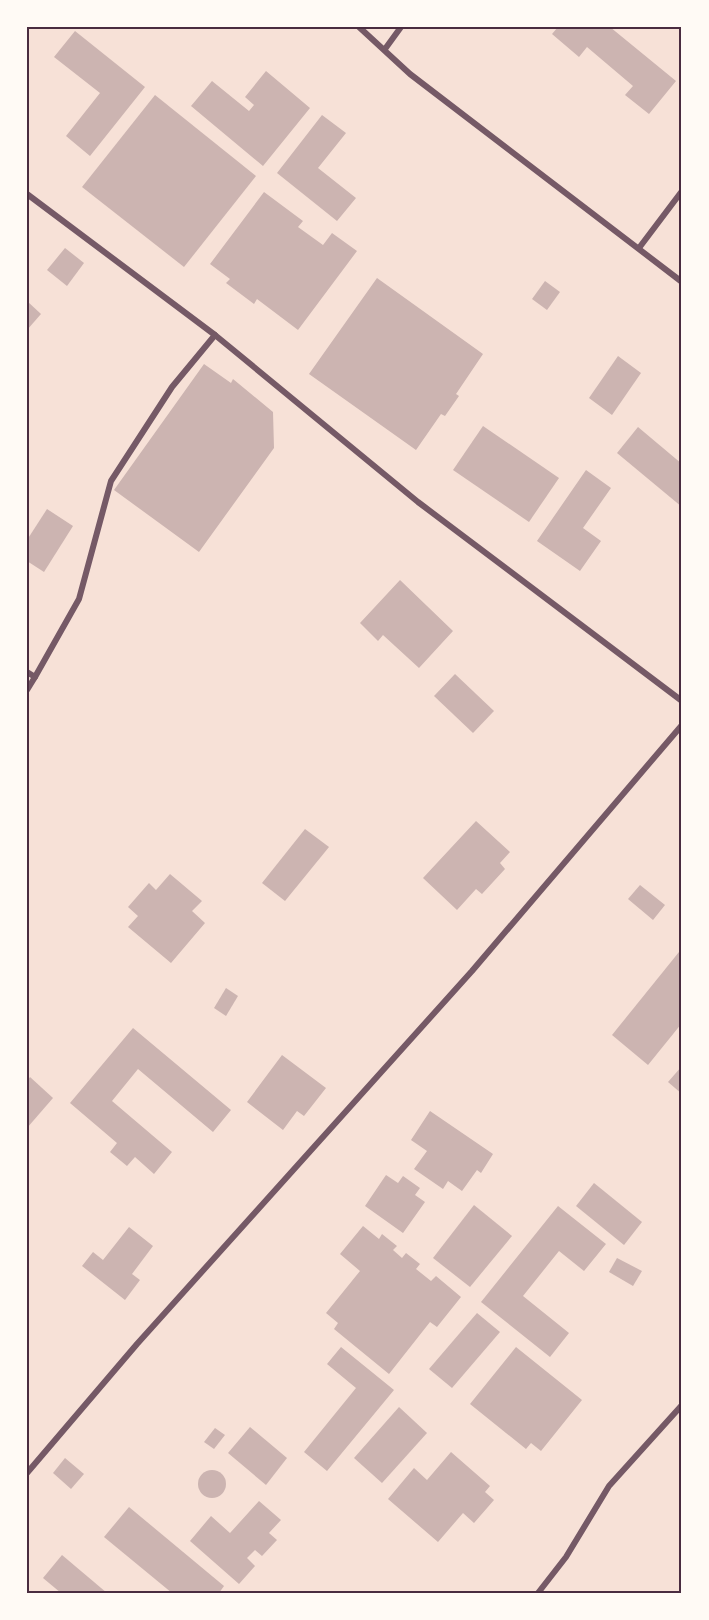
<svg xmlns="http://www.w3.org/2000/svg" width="709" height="1620" font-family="'Sofia Sans Condensed',sans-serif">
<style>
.building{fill:#ccb4b1}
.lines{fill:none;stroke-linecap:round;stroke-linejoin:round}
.minor{stroke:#755966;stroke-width:6}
.neatline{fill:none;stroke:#4a2c40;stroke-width:2}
</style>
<rect width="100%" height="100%" fill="#f7e1d7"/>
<g class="building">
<path d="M 558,27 L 610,27 L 676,81 L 649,114 L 625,95 L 633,86 L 587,47 L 579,57 L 552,34 Z"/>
<path d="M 75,31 L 145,87 L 90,156 L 66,136 L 100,93 L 54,57 Z"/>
<path d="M 266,71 L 310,108 L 263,166 L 191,106 L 212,81 L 249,111 L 254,105 L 245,97 Z"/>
<path d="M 155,95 L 256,176 L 184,267 L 82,187 Z"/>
<path d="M 322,115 L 346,133 L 318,168 L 356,198 L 337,221 L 277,173 Z"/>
<path d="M 264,192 L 303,221 L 298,227 L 323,245 L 332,233 L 357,251 L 298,330 L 257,299 L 254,304 L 226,283 L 230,279 L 210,264 Z"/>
<path d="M 65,248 L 84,263 L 67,286 L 47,270 Z"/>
<path d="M 377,278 L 483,354 L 456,394 L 459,396 L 445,416 L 441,414 L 416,450 L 309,374 Z"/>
<path d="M 545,281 L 560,292 L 547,310 L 532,299 Z"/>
<path d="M 27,301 L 41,314 L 27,330 Z"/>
<path d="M 618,356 L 641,373 L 612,415 L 589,398 Z"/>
<path d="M 204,364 L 231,383 L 233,379 L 273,412 L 274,448 L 199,552 L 114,490 Z"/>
<path d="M 483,426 L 559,478 L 529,522 L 453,470 Z"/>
<path d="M 638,427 L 682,464 L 682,507 L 617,453 Z"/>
<path d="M 586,470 L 611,488 L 583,528 L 601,541 L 580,571 L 537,541 Z"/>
<path d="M 47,509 L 73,526 L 44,572 L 27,561 L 27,540 Z"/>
<path d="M 400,580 L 453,631 L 419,668 L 383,635 L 378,641 L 360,623 Z"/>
<path d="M 455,674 L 494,711 L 473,733 L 434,696 Z"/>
<path d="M 476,821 L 510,852 L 500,863 L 505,869 L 482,894 L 476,889 L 457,910 L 423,878 Z"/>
<path d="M 305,829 L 329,847 L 285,901 L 262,883 Z"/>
<path d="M 170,874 L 202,901 L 192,911 L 205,923 L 171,963 L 128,927 L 138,916 L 128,907 L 149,883 L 156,890 Z"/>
<path d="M 640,885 L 665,905 L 653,920 L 628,899 Z"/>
<path d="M 679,952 L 682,955 L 682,1023 L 648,1065 L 612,1035 Z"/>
<path d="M 226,988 L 238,996 L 226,1016 L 214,1008 Z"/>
<path d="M 133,1028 L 231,1110 L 213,1132 L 138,1069 L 112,1101 L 172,1152 L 154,1174 L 135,1157 L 127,1166 L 110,1152 L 117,1143 L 70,1103 Z"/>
<path d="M 282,1055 L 326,1088 L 304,1116 L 297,1111 L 283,1130 L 247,1102 Z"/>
<path d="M 682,1066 L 682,1094 L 668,1082 Z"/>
<path d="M 30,1077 L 53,1098 L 27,1128 L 27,1081 Z"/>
<path d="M 430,1111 L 493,1154 L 481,1173 L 477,1170 L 462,1191 L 448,1181 L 443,1189 L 414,1169 L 427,1151 L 411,1140 Z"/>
<path d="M 386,1175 L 398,1183 L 403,1176 L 420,1188 L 415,1195 L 425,1202 L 403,1233 L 365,1206 Z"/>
<path d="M 594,1183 L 642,1222 L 624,1245 L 576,1206 Z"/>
<path d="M 474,1205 L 512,1236 L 470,1287 L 433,1258 Z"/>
<path d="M 558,1206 L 606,1244 L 584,1271 L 559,1251 L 523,1296 L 569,1333 L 550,1357 L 481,1302 Z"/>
<path d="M 363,1226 L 379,1239 L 382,1234 L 397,1246 L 393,1250 L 402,1258 L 406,1253 L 420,1264 L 416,1269 L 431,1281 L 436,1276 L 461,1297 L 437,1327 L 430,1322 L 389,1374 L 334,1329 L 338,1323 L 326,1313 L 360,1271 L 340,1254 Z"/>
<path d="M 129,1227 L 153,1246 L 132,1274 L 140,1280 L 125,1300 L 82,1266 L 93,1252 L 103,1260 Z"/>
<path d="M 617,1258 L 642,1271 L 633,1286 L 609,1272 Z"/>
<path d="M 477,1313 L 500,1332 L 452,1388 L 429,1369 Z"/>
<path d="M 341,1347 L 394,1390 L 327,1471 L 304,1452 L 356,1388 L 327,1364 Z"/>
<path d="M 516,1347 L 582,1400 L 541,1451 L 531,1443 L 526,1449 L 470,1404 Z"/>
<path d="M 399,1407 L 427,1433 L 382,1483 L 354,1458 Z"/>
<path d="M 250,1427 L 287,1458 L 266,1485 L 228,1453 Z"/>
<path d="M 215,1428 L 225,1435 L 214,1449 L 204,1442 Z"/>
<path d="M 451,1452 L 490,1486 L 485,1492 L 494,1500 L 474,1523 L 463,1513 L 438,1542 L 388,1499 L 414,1468 L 427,1480 Z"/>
<path d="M 65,1458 L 84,1474 L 71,1489 L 53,1473 Z"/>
<circle cx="212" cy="1484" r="14"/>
<path d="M 259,1501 L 281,1520 L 269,1533 L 277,1540 L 262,1556 L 255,1550 L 247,1558 L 255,1566 L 239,1584 L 190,1541 L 211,1516 L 230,1533 Z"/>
<path d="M 129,1507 L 224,1586 L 219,1593 L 172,1593 L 104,1537 Z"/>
<path d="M 62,1555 L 107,1593 L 61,1593 L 43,1578 Z"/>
</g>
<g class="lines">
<g class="minor">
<path d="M 359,27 L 410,74 L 682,282"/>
<path d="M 385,49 L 401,27"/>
<path d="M 27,194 L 215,335 L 418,502 L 682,701"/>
<path d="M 639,248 L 682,191"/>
<path d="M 27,672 L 35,677 L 27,690"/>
<path d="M 35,677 L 79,599 L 111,481 L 172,387 L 215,335"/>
<path d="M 27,1473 L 137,1344 L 472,971 L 682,725"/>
<path d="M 538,1593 L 566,1557 L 609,1486 L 682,1405"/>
</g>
</g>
<rect width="709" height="1620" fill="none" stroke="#fffaf5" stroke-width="57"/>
<rect x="28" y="28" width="652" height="1564" class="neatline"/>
</svg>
